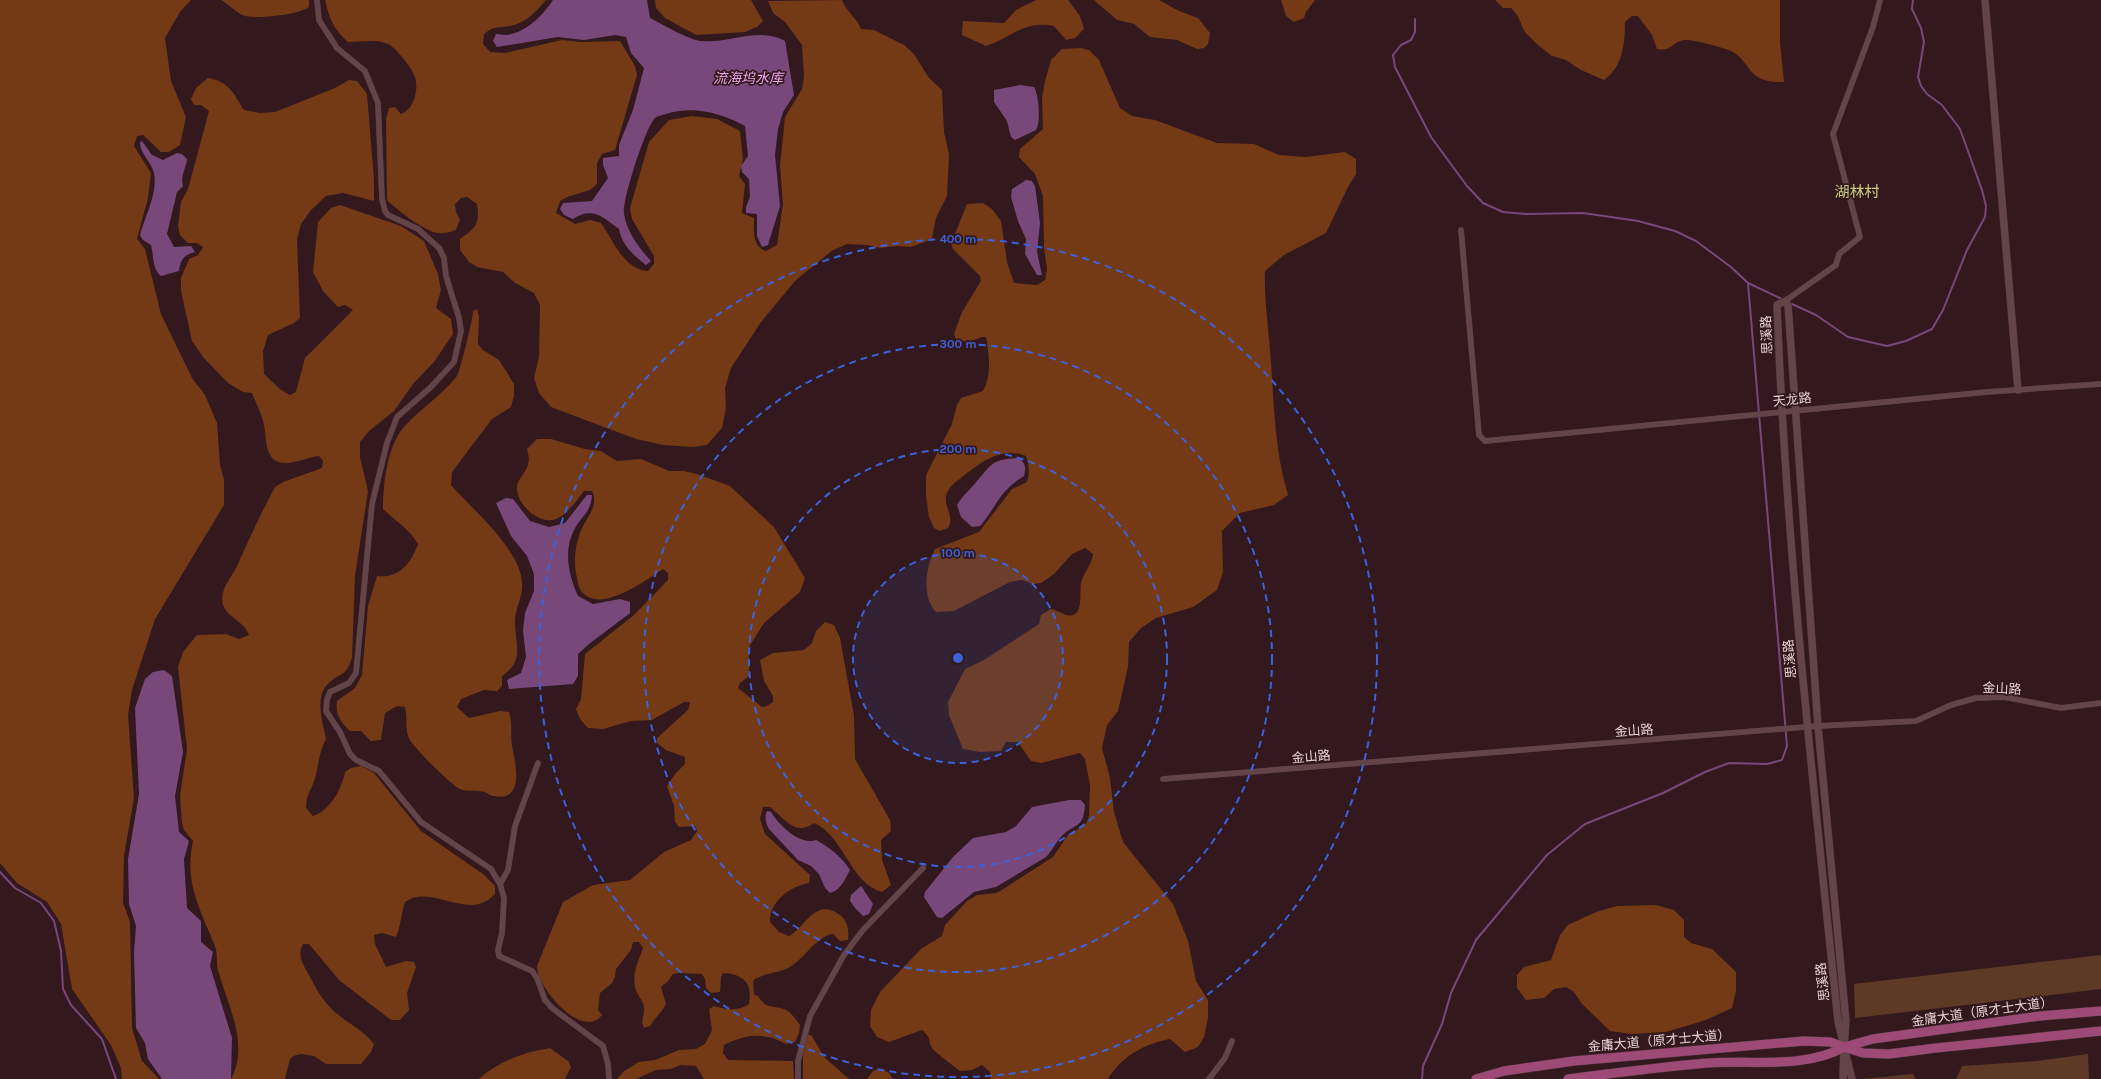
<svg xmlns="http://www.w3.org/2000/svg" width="2101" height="1079" font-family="Karla,'Noto Sans SC',sans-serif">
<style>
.green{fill:#5d3926}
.forest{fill:#743915}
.water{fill:#79487a}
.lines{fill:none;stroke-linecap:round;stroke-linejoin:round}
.stream{stroke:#79487a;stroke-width:2}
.minor-casing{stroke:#4b3539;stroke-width:6}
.tertiary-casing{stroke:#4b3539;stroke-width:8}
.primary-casing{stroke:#4b3539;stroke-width:10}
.minor{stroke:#634449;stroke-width:5.5}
.tertiary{stroke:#634449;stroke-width:7}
.primary{stroke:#9d4b76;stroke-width:9}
.ring{fill:none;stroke:#3b62d8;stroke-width:2;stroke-dasharray:7 5}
.labels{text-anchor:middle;stroke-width:3.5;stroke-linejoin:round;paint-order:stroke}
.street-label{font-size:13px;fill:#e6d2d5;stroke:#33181e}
.water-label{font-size:14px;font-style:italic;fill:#efa7f0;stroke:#33181e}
.quarter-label{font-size:15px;fill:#c9cc7e;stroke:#33181e}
.centre{fill:#3b62d8;stroke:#33181e;stroke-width:2}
.ring-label{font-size:12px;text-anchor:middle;font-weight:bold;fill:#3b62d8;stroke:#33181e;stroke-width:3.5;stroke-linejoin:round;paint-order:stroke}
</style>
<rect width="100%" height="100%" fill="#33181e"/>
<g class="green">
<path d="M 2101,955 L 2101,989 L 1855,1018 L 1854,984 Z"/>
<path d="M 2088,1054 L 2089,1079 L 1956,1079 L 1962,1066 L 2037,1061 Z"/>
<path d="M 1913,1074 L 1916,1079 L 1862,1079 Z"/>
</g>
<g class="forest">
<path d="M 0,0 L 191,0 L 180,12 L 165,38 L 171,81 L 186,117 L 180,145 L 169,152 L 161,152 L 143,135 L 137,136 L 134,146 L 151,173 L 148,198 L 137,239 L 145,249 L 161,314 L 192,378 L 205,395 L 217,423 L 220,465 L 224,480 L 224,505 L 155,619 L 132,690 L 128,715 L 134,798 L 124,856 L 123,903 L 130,922 L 132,1028 L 142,1061 L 159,1079 L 122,1079 L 121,1068 L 111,1045 L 72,989 L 61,924 L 47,902 L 17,883 L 0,863 Z"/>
<path d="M 221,0 L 309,0 L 309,7 C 299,15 253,20 242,15 C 234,11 229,4 221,0 Z"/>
<path d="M 325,0 L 546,0 C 538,10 526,22 514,25 C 501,29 496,24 484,34 L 483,44 L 490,52 L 505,53 L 562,40 L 581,42 L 620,41 L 635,66 L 637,75 L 615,150 L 602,154 L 597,163 L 597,184 L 590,190 L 567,197 L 560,201 L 556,213 L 575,224 L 590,220 L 601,223 C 613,240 624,270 648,271 L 654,264 L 654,256 L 632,219 L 630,208 L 649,142 L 669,120 L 692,116 L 717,119 L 740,131 L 743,159 L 739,176 L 745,184 L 742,213 L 754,218 C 754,231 752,247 766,251 L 777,245 L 783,204 L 780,166 L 785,117 L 802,89 L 804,76 L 802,45 L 785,22 L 773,13 L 768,1 L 842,0 C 846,11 857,18 861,29 L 874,30 L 904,45 L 914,54 L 929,78 L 942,90 L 944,132 L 949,154 L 947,196 L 936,218 L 932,239 L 911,247 L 897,246 L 880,248 L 868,245 L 847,244 L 833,250 L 796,280 L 761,322 L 731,368 L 725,388 L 726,408 L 722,428 L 707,445 L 694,447 L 663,445 L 636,439 L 551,407 L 539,393 L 534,378 L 539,357 L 540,305 L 534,293 L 515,283 L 503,272 L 477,267 L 469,262 L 460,250 L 460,239 C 476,228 480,224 477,204 L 467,197 L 461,198 L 455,204 L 456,212 L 460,220 L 456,230 C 450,232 444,234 438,233 C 424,231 397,210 387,200 L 386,119 L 389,108 L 395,107 L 401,114 C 414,109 419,90 415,77 C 413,69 395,47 388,44 C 376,39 360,42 348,42 C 334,30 329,18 325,0 Z"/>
<path d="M 655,0 L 751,0 L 763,21 L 757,27 L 745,32 L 696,35 L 665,18 L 656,8 Z"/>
<path d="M 1036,0 L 1068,0 L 1080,16 L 1084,29 L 1075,38 L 1066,40 L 1054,26 C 1024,20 1013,37 986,46 L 962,35 L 963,21 L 1004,23 L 1016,10 Z"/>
<path d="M 1094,0 L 1159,0 L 1179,11 L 1198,18 L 1210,33 L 1208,44 L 1204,48 L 1197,49 L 1177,40 L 1150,37 L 1134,24 L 1117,20 Z"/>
<path d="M 1281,0 L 1315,0 L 1306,12 L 1304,18 L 1294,22 L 1286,16 Z"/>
<path d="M 1495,0 L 1780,0 L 1780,42 L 1784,82 C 1743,84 1753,58 1726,49 C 1717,46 1692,39 1684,40 C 1672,42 1672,52 1657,49 L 1652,35 L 1638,16 L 1632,16 L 1625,22 C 1625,43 1623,67 1604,80 L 1581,70 L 1566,60 L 1552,56 L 1538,45 L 1524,31 L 1518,16 L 1511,8 L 1503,8 Z"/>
<path d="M 1081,48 L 1089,50 L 1099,60 L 1120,108 L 1132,116 L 1155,120 L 1217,143 L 1254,144 L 1279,155 L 1306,157 L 1345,152 L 1356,159 L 1356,174 L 1347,189 L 1326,233 L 1284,255 L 1265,271 C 1264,302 1269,331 1271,362 C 1274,407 1275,452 1288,495 L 1274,505 L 1240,513 L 1222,531 L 1223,572 L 1217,590 L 1193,607 L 1156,618 L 1141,628 L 1129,642 L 1128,667 L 1118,711 L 1107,725 L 1102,748 L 1110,778 L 1114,812 L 1123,842 L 1173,904 L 1188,941 L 1196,981 L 1208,1000 L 1208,1018 L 1204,1037 L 1198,1047 L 1185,1052 L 1170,1039 C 1144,1044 1122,1056 1108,1079 L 991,1079 L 990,1072 L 982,1065 L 972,1070 L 960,1071 C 955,1067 936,1053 933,1049 C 927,1041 933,1039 922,1030 L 889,1042 L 877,1037 L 870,1026 L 871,1010 L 880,992 L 921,949 L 942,936 L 945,925 L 967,901 L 977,895 L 997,893 L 1053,857 L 1068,835 L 1086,824 L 1089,816 L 1090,785 L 1085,759 L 1080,753 L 1041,763 L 1031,761 L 1018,742 L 1006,742 L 1001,751 L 980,752 L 963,749 L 949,715 L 948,702 L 965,669 L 984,660 L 1039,624 L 1041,615 L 1051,609 C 1056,610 1061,613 1066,615 C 1085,619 1079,593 1081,583 C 1083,573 1092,565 1093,554 L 1085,548 L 1072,554 L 1054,574 L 1041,583 L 1033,584 L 1022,580 L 1010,582 L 954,611 L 936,612 C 921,597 926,566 935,549 L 979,532 L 1012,489 L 1027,482 C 1030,473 1029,465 1026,456 C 1001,446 980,463 962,477 C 956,482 948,487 946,496 C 944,508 955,516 948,528 L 939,531 L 934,528 L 929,517 L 926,495 L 926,475 L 952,424 L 957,405 L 961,398 L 983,391 C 992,374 989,356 986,337 L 982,337 L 971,341 L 957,341 L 954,334 L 962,312 L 981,281 L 980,276 L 953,249 L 951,244 L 967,204 L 983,203 L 992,209 L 1001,221 L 1007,262 L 1014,283 L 1037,285 L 1045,280 L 1047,269 L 1044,248 L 1043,196 L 1035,174 L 1019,157 L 1020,149 L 1043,129 L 1042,98 L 1045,81 L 1051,60 L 1062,49 Z"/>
<path d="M 208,78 C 230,82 233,93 244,110 L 260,113 L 275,112 L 335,88 L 349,80 L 357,81 L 367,94 L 374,180 L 374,201 L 343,193 L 326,196 L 311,210 L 301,224 L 297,239 L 300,318 L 294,323 L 268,335 L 263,351 L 264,374 L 281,390 L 290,395 L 296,392 L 305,358 L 353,310 L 345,305 L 338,307 L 323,291 L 313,272 L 318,222 L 331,208 L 340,205 L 401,226 L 424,241 L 438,274 L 441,290 L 436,308 L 451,319 L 453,334 L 434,362 L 413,384 L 394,411 L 369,431 L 360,442 L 360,457 L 368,491 L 355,576 L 352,657 C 347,677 340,672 328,684 C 314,697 323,723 326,739 C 319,752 319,764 315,778 C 311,792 307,791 306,808 L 313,816 C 330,811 342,788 345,772 L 351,768 L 361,766 L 374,773 L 421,831 L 483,874 L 495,886 L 495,894 C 472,919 443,893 417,897 C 413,897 409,900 405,902 C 401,914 401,926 396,937 L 382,933 L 374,935 L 375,944 L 386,967 L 406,961 L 414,962 L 416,967 L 407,993 L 409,1010 L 400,1020 L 391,1020 L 339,980 L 309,944 L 303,944 C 297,954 302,963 308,973 C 316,988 322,1001 336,1013 C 349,1024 363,1030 374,1044 L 371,1052 L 361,1064 L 326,1064 L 314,1056 L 301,1054 L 293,1056 L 290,1059 L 285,1079 L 231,1079 C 250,1043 227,1005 218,970 C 216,962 218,954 215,946 C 200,909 184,883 193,841 L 184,830 L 182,823 L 180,796 L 187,749 L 178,667 L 183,652 L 197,635 L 226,634 L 239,639 L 249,635 C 244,621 228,618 223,605 C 222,602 222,596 223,593 C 225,583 233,575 237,566 C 249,539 261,513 275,487 L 283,482 L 322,468 L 323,461 L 319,456 C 308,457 296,463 286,463 C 264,463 267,440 264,425 C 262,415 256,403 252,393 L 243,392 L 228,383 L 203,357 L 192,341 L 181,291 L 181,278 L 189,259 L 198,255 L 203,247 L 197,243 L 188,243 L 180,235 L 178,226 L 181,202 L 188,189 L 209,111 L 201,105 L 194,105 L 191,99 L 196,88 Z"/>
<path d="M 477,309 L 479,316 L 478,344 L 483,350 L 499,360 L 514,384 L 514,396 L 511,407 L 492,419 L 452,472 L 451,485 C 473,510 519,548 522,582 C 524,596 514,610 515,624 C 516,647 524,661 502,676 L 502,686 L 497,691 L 484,690 L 461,699 L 457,707 L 469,718 L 500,711 L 509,712 C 513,723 510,734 512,746 C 515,762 526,803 493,796 C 490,796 488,793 485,792 C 477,790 468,792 460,789 C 450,784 416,750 410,740 C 404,730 408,719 405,707 L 397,706 L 385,713 L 381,740 L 371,741 L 361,731 L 350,731 C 341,722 335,715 337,701 L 355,688 L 362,675 L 368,606 L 377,576 C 399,579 411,563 418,544 C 409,528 395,521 383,509 C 383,484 387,446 404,427 C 420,409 442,395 457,376 C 460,371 473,319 473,311 Z"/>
<path d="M 537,439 L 551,439 L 585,449 L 601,451 L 617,461 L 641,459 L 669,471 L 684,471 L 697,474 L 730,486 L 774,527 L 805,578 L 800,592 L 764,623 L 749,647 L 749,676 L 740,683 L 738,688 L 762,707 L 767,706 L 773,702 L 773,696 L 764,681 L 760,660 L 773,653 L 804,650 L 812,643 L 816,631 L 825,622 L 834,625 L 840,638 L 854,716 L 855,759 L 890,820 L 891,831 L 881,840 L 882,860 L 891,885 L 882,892 C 850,883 844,836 814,823 C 795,837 784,818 770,807 L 763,807 L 760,819 L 765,834 L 810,875 L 809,883 C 789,887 770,901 770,922 L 779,932 L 789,936 C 806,927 815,897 840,915 C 848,920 849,931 848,940 L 840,941 L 833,934 C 816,936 804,960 788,968 C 778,973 766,973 755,979 L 753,982 L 754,995 L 758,996 C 767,1011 774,1004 786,1010 C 792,1013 796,1020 800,1025 L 799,1033 L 795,1042 L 786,1044 C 763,1032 747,1034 724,1045 L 723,1053 L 728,1060 L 793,1061 L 794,1079 L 704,1079 L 696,1066 L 681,1065 L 670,1069 L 656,1070 L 636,1079 L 617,1079 L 624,1071 L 639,1062 L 655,1060 L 679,1050 L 696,1049 L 705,1044 L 712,1030 L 709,1009 L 714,1006 C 726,1010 740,1011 749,1004 C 753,983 743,974 723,973 L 721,977 L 720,992 L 711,993 L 706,988 L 705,979 L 702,974 L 680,973 L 673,974 L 668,981 L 661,987 L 666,1004 C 662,1012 655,1018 650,1026 L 644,1028 C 640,1020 645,1015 644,1007 C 643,1000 638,996 636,990 C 631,975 638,962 643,948 L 639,942 L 633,942 L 631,950 L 616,969 L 615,977 L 612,983 L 600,993 L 598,1010 L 602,1015 C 583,1041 537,988 537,966 L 563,902 L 593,885 L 630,880 L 664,852 L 691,840 L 697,831 L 695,826 L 679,827 L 675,822 L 674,806 L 667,786 L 675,774 L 685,764 L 685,757 L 666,750 L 657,743 L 657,738 L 688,710 L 690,702 L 684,702 L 652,720 L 631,721 L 603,729 L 588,728 L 580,719 L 576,709 L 581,699 L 585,654 L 634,615 L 668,580 L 668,573 L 663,569 C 646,580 604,612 584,594 C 579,590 578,584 577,578 C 573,562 575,545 581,530 C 587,517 599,506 592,491 L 584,491 C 577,500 567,515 556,519 C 539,526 515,503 517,486 C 518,478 527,472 528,464 C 530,460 528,453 527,449 Z"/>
<path d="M 1656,905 L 1674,910 L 1684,920 L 1684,937 L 1691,943 L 1712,949 L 1736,972 L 1736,991 L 1732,1008 L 1706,1020 L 1666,1032 L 1631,1034 L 1610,1031 L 1582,1004 L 1574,992 L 1566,987 L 1554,989 L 1544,998 L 1526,1000 L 1517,988 L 1517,975 L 1524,967 L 1551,960 L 1560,935 L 1568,925 L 1596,912 L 1617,906 Z"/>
<path d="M 808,1034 L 812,1036 L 824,1057 L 849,1079 L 803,1079 L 803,1055 Z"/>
<path d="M 550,1048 L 568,1061 L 571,1067 L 565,1079 L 479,1079 C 498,1061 525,1052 550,1048 Z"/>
<path d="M 880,1068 L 889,1073 L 893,1079 L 867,1079 L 873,1071 Z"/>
</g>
<g class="water">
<path d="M 553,0 L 647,0 L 650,18 C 662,24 689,40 701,41 C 729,44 758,26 785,41 L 794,95 L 783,112 L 778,129 L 775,155 L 780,206 L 768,245 L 762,247 L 757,236 L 757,214 L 746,213 L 746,207 L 750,197 L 749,179 L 742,172 L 741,166 L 748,156 L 745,126 C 722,113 692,105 666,114 C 663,115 657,116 655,118 C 645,128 622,201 624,214 C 627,232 639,248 651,261 L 646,265 C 633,255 622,245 619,229 C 603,217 592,206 573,219 L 564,215 L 560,209 L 563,203 L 592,201 L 608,178 L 603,165 L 603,158 L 619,156 L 619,145 L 633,110 L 644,68 L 631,53 L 626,37 L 615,35 L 584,40 L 558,37 L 497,47 L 493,41 L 496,34 C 501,34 507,36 512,34 C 528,30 545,13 553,0 Z"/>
<path d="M 1020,85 L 1034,87 C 1039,95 1041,123 1036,130 L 1015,140 L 1011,137 L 1007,121 L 994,102 L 994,90 Z"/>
<path d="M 142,141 L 152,155 L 163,160 L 177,153 L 182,154 L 187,159 C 186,170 180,175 183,186 L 177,192 L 167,234 L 174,247 L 191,246 L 195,252 C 184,255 180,260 179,271 L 161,276 C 152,269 154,256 151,245 L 143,240 L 140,235 C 145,215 158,194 154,173 C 151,161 140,154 140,142 Z"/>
<path d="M 1026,180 L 1032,181 L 1035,186 L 1040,223 L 1037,252 L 1042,275 L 1037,275 L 1025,254 L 1026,239 L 1018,221 L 1011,197 L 1012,189 Z"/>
<path d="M 1018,458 C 1026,463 1026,467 1024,476 C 998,492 998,505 980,526 L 972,527 L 961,517 L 957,505 C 962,496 970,490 977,481 C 993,463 991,460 1018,458 Z"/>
<path d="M 587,495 L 592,495 C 591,513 581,516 574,530 C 563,551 569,576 578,596 L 593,604 L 620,599 L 630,602 L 630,613 L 589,644 L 578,654 L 578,676 L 573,684 L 509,689 L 507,680 L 521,673 L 526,657 L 523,630 L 525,613 L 534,591 L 534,574 L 527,556 L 511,536 L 496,503 L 506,498 L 513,499 L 530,521 L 549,527 L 565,523 Z"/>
<path d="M 164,670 L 172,676 L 183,752 L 175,796 L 179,832 L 189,841 L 184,859 L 187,908 L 201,921 L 201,942 L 213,952 L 210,966 L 232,1038 L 231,1079 L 162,1079 L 148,1059 L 145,1043 L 136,1028 L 134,952 L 136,926 L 129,904 L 128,859 L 139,794 L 135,708 L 145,679 L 153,672 Z"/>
<path d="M 1069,800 L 1081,800 L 1085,805 C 1083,831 1074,822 1060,838 C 1055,844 1052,851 1046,857 L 996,887 L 974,892 L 942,918 L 937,917 L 924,897 L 925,892 L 953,857 L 973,838 L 1006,832 L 1016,826 L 1032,807 Z"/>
<path d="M 767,811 L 771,812 C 778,824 800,846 816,840 C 829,847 842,857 850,870 C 845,879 841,890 830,893 L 825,888 L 819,874 L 811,866 L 798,860 L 769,829 C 766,824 764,817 767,811 Z"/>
<path d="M 861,886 L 873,904 L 869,914 L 863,916 L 855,908 L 850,901 L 851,895 Z"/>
</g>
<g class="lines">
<g class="stream">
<path d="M 1415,19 L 1415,32 L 1411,40 L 1401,45 L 1393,55 L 1395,67 L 1431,137 L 1467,186 L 1483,203 L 1503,212 L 1526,214 L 1583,213 L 1638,221 L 1675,231 L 1696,241 L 1731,267 L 1748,283 L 1780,298"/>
<path d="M 1792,304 L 1816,315 L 1848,337 L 1887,346 L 1906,341 L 1932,329 L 1943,310 L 1967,250 L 1985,217 L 1986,206 L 1982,190 L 1960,129 L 1942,105 L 1927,94 L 1921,86 L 1918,77 L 1924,42 L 1921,28 L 1912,9 L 1913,0"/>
<path d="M 0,872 L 15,888 L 41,903 L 54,921 L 61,951 L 63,989 L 71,1005 L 102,1039 L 116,1079"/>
<path d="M 1422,1079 L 1423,1066 L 1442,1024 L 1451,993 L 1476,940 L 1547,855 L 1585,824 L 1663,793 L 1705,772 L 1729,763 L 1767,764 L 1782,760 L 1787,746 L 1748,283"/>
</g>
<defs>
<g id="minor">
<path d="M 317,0 L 319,20 L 337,48 L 365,71 L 378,103 L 382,199 L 385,211 L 388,215 L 418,229 L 439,248 L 444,258 L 446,276 L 459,318 L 461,331 L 454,362 L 431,387 L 397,417 L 387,443 L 372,504 L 356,673 L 349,683 L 330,692 L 327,700 L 326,711 L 340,732 L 350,754 L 356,760 L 379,771 L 421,822 L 491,869 L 500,884 L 504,898 L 502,933 L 498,950 L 499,956 L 532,971 L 537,978 L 545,1000 L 552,1008 L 603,1046 L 608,1064 L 609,1079"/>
<path d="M 1461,230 L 1479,435 L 1485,441 L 1987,392 L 2101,384"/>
<path d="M 1785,301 L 1836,265 L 1839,254 L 1860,237 L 1833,134 L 1873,27 L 1880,0"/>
<path d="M 1163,779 L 1818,726 L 1916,721 L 1951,705 L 1976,698 L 2004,697 L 2061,708 L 2101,703"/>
<path d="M 500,884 L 508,870 L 515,826 L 538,763"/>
<path d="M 798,1079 L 798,1061 L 810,1016 L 844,955 L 863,930 L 923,868"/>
<path d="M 1209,1079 L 1225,1058 L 1232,1041"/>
</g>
<g id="tertiary">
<path d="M 1985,0 L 2018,390"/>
<path d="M 1843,1079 L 1844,1047 L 1838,1021 C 1813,783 1786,545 1777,305 L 1785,301 L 1788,305 L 1818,726 L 1846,1021 L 1844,1047 L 1852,1079"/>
</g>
<g id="primary">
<path d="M 1476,1079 L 1504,1071 L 1574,1061 L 1804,1041 L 1830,1042 L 1844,1047 L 1873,1039 L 2040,1016 L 2101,1011"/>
<path d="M 1568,1079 C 1614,1073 1661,1067 1707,1063 C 1750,1060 1806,1069 1844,1047 L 1863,1053 L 1889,1054 L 1936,1048 L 2101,1031"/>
</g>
</defs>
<use href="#minor" class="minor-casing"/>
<use href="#tertiary" class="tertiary-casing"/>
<use href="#primary" class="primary-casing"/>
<use href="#minor" class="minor"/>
<use href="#tertiary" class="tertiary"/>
<use href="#primary" class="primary"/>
</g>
<circle cx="958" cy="658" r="105" fill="#3b62d8" fill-opacity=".12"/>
<g class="ring">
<circle cx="958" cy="658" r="105"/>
<circle cx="958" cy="658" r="209"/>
<circle cx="958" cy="658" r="314"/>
<circle cx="958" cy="658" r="419"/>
</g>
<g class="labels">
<g class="street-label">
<text transform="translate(1766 335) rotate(-92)" y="5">思溪路</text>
<text transform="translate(1792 399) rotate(-6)" y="5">天龙路</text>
<text transform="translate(1789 659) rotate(-95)" y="5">思溪路</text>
<text transform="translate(2002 688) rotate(3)" y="5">金山路</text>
<text transform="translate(1634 730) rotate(-4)" y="5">金山路</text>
<text transform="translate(1311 756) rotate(-5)" y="5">金山路</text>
<text transform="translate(1822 982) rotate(-96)" y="5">思溪路</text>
<text transform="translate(1982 1011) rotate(-8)" y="5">金庸大道（原才士大道）</text>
<text transform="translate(1659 1040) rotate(-5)" y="5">金庸大道（原才士大道）</text>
</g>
<g class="water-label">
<text x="748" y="83">流海坞水库</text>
</g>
<g class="quarter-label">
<text x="1857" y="197">湖林村</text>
</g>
</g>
<circle cx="958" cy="658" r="6" class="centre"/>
<g class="ring-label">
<text x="958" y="243">400 m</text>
<text x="958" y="348">300 m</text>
<text x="958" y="453">200 m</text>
<text x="958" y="557">100 m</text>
</g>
</svg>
